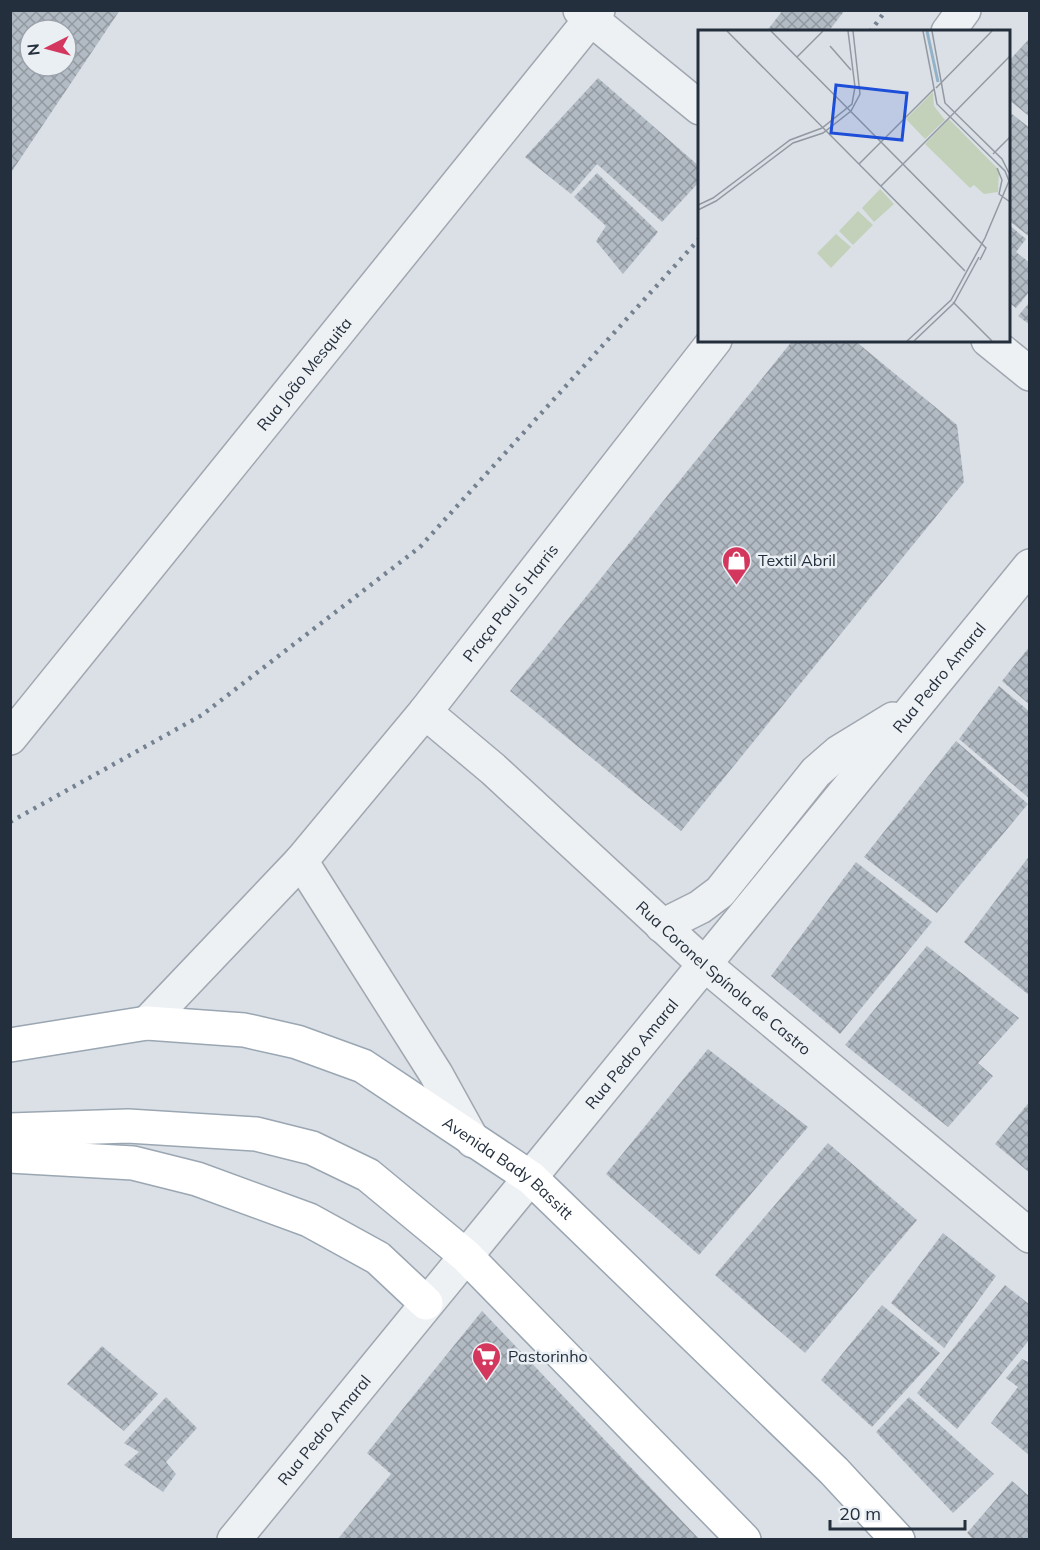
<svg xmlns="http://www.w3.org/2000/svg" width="1040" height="1550" font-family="Mulish,sans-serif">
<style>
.building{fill:url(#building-cross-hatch);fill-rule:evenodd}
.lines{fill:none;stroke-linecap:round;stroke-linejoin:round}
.minor-casing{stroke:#a0a7b0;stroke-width:36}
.tertiary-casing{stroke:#a0a7b0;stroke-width:36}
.primary-casing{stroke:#9aa6b2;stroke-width:36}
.minor{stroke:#eef1f4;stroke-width:33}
.tertiary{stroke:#eef1f4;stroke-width:33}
.primary{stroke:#fff;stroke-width:33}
.rail{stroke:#748190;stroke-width:4.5;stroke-dasharray:3 6;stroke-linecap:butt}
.labels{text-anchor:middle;stroke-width:5;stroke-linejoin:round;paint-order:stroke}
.street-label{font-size:16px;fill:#242f3d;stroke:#eaeff4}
.poi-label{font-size:16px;fill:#242f3d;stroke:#eaeff4;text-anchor:start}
.inset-river{fill:none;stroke:#93b2c9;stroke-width:3}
.inset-road{fill:none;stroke:#9299a2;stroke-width:1.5}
.view{fill:#1d4ed8;fill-opacity:0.15;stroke:#1d4ed8;stroke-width:3}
.inset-edge{fill:none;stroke:#242f3d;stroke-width:3}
</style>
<defs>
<pattern id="building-cross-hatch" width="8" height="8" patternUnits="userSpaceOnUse" patternTransform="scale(1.5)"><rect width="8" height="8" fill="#b2bac3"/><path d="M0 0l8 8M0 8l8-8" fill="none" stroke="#9198a0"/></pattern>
</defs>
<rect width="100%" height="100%" fill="#dbe0e6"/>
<g class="building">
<path d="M 10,10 L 120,10 L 10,174 ZM 30,30 L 66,30 L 66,66 L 30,66 Z"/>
<path d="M 783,10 L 845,10 L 828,32 L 766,32 Z"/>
<path d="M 1030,38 L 1028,81 L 1030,117 L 1008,99 L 1008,62 Z"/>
<path d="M 598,78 L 700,167 L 700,181 L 662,222 L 597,164 L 571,194 L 525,157 Z"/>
<path d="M 1008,111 L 1030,128 L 1030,237 L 1008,220 Z"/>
<path d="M 597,173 L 658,232 L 623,274 L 596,241 L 606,226 L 574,197 Z"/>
<path d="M 1008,224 L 1026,239 L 1016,252 L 1030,263 L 1030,291 L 1016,308 L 1008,302 Z"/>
<path d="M 1030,302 L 1030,325 L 1018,316 Z"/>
<path d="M 793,340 L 854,340 L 957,425 L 964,482 L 681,831 L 510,691 Z"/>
<path d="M 1030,646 L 1030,705 L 1002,681 Z"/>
<path d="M 999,686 L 1030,712 L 1030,799 L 959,739 Z"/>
<path d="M 956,741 L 1028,804 L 937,913 L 864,857 Z"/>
<path d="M 1030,855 L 1030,996 L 964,942 Z"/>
<path d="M 856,862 L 932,922 L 840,1034 L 771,976 Z"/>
<path d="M 927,946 L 1019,1018 L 978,1063 L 993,1076 L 948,1127 L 845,1045 Z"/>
<path d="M 708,1049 L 808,1127 L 699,1255 L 606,1174 Z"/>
<path d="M 1030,1101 L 1030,1173 L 995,1144 Z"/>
<path d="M 828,1143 L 917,1220 L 805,1353 L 715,1275 Z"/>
<path d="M 943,1233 L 996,1276 L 944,1348 L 891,1303 Z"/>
<path d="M 1005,1285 L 1030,1305 L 1030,1339 L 957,1429 L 917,1393 Z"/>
<path d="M 882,1305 L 940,1353 L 872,1427 L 821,1380 Z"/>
<path d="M 482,1311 L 700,1540 L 337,1540 L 391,1474 L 367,1453 Z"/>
<path d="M 102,1346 L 158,1394 L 124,1431 L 67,1384 Z"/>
<path d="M 1022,1359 L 1030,1363 L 1030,1456 L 991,1423 L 1018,1387 L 1006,1378 Z"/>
<path d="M 166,1397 L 197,1428 L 166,1462 L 176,1474 L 163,1492 L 124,1465 L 139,1452 L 124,1443 Z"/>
<path d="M 909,1397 L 994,1474 L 953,1513 L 876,1432 Z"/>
<path d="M 1012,1481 L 1030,1497 L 1030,1540 L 974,1540 L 967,1533 Z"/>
</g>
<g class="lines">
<defs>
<g id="minor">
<path d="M 948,32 L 964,10"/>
<path id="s1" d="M 425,712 L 493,769 L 703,963 L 1030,1236"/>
<path id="s2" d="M 10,738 L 598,10"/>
<path d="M 301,861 L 436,1074 L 473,1141"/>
<path id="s3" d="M 147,1023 L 301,861 L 425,712 L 715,340"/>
</g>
<g id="tertiary">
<path d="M 580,10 L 700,108"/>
<path d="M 988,340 L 1030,374"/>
<path d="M 662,926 L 700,907 L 720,892 L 816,772 L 839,752 L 893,719"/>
<path id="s4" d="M 234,1540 L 1030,566"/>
</g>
<g id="primary">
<path id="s5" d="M 10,1045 L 147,1023 L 244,1030 L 297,1042 L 363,1066 L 531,1178 L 834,1471 L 898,1540"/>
<path d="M 10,1130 L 128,1126 L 256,1134 L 312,1148 L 368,1175 L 466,1256 L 744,1540"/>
<path d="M 10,1156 L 133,1163 L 197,1179 L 309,1220 L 378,1258 L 426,1303"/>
</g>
</defs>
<use href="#minor" class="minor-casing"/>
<use href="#tertiary" class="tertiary-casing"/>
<use href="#primary" class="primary-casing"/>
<use href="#minor" class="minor"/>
<use href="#tertiary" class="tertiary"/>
<use href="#primary" class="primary"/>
<g class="rail">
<path d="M 870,32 L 886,10"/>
<path d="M 10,822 L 202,715 L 420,547 L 700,238"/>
</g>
</g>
<defs>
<symbol id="shop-pin" viewBox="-11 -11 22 30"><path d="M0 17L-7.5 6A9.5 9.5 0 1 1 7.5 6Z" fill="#d4375d" stroke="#eaeff4"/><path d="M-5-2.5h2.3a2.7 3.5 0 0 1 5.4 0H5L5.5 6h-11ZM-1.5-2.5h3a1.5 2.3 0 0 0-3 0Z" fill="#fff"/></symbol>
<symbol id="supermarket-pin" viewBox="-11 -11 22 30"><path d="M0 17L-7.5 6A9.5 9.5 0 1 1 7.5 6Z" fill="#d4375d" stroke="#eaeff4"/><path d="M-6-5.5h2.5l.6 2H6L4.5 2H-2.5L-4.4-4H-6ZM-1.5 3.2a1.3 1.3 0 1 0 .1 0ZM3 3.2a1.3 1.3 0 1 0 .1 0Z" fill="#fff"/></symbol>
</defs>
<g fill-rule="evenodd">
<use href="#shop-pin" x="720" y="544" width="33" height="45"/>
<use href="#supermarket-pin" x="470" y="1340" width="33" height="45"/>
</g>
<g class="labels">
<g class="street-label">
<text dy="6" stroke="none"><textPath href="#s2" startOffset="468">Rua João Mesquita</textPath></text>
<text dy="6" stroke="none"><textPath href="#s3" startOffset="556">Praça Paul S Harris</textPath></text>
<text dy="6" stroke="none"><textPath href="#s4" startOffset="1114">Rua Pedro Amaral</textPath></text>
<text dy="6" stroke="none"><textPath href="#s1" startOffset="400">Rua Coronel Spínola de Castro</textPath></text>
<text dy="6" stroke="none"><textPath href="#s4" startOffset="628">Rua Pedro Amaral</textPath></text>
<text dy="6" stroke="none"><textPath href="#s5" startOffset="538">Avenida Bady Bassitt</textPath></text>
<text dy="6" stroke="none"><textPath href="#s4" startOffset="142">Rua Pedro Amaral</textPath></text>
</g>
<g class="poi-label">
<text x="758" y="566">Textil Abril</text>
<text x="508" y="1362">Pastorinho</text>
</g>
</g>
<g transform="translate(698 30)">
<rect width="312" height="312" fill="#dbe0e6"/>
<path d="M 235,62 L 236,76 L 247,90 L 227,109 L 208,89 ZM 251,89 L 301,140 L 300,162 L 286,164 L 276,155 L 272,158 L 227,114 ZM 182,159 L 196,174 L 176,192 L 164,178 ZM 160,181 L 175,195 L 155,215 L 141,201 ZM 138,204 L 153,217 L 133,238 L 119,223 Z" fill="#c3d1bb"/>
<path class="inset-river" d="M 229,1 L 240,52"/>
<path class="inset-road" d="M 29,1 L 267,241M 73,1 L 288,218 L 282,230M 234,1 L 247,73 L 304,129 L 311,143M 132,16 L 153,40M 99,27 L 125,1M 238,58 L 294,1M 251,88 L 312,26M 295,124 L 312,107M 161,134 L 236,59M 299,138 L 304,150 L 301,164 L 312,172M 183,156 L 251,88M 0,175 L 15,168 L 92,110 L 124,98 L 154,74 L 157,57 L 150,1M 0,180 L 18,171 L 95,113 L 125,103 L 153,81 L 162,64 L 155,1M 255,272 L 294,311M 209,311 L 253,270 L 287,208 L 311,151 L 307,141 L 239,74 L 225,1M 216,311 L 256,273 L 281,227"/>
<path class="view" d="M 138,55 L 209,63 L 204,110 L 133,103 Z"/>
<rect width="312" height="312" class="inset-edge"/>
</g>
<rect width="1040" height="1550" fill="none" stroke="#242f3d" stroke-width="24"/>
<g transform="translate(48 48) rotate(264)"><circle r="28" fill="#eaeff4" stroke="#9ba2ab" stroke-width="1.5"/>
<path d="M0-4.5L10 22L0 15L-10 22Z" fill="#d4375d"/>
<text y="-9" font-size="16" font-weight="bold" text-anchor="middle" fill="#242f3d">N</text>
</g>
<path d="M830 1520v9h135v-9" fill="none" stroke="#242f3d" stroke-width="3"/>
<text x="839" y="1520" font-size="18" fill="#242f3d" stroke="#eaeff4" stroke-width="4.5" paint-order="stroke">20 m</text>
</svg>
